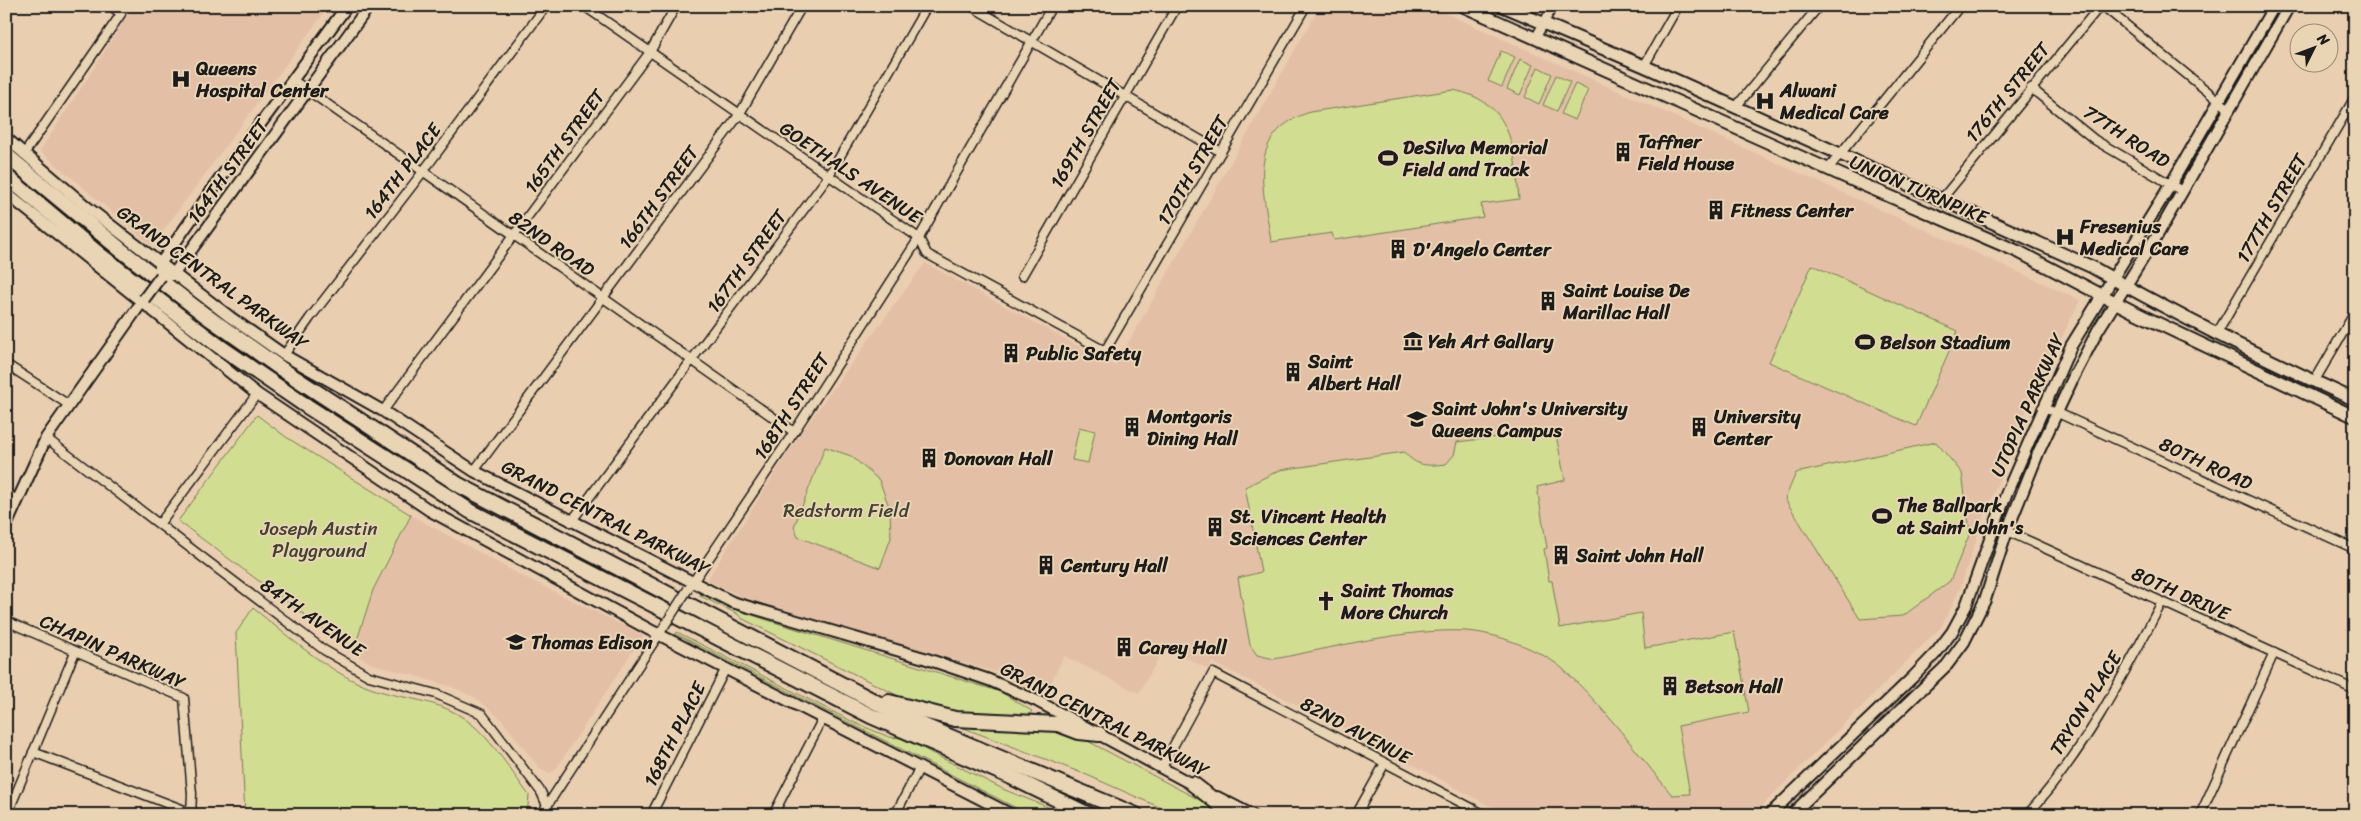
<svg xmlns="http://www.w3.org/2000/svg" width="2361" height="821" font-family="Sriracha,sans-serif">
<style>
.built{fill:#e3bfa6}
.green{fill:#d1dd90;stroke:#767c56}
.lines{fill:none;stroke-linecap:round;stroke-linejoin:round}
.street-casing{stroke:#1c1c1c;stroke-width:11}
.secondary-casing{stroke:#1c1c1c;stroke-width:14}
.primary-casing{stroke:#1c1c1c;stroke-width:15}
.highway-casing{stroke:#1c1c1c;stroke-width:18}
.street{stroke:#e9d4b3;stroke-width:8}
.secondary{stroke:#e9d4b3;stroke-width:10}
.primary{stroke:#e9d4b3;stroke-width:11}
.highway{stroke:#e9d4b3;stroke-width:14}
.street-bridge-casing{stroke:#1c1c1c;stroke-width:11;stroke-linecap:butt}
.secondary-bridge-casing{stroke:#1c1c1c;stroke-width:14;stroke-linecap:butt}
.street-bridge{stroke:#e9d4b3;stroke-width:8}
.secondary-bridge{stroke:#e9d4b3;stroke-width:10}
.labels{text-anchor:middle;stroke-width:4;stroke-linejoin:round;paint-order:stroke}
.poi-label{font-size:19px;font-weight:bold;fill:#1c1c1c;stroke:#e9d4b3;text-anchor:start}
.street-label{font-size:19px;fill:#1c1c1c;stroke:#e9d4b3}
.park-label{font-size:19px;fill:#404333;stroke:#e9d4b3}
</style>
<rect width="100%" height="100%" fill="#eaceb0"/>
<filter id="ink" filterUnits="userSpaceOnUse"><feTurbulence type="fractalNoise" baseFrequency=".02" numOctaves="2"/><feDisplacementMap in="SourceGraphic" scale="10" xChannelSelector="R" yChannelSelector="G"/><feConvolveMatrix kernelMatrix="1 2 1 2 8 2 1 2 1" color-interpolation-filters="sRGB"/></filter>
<g filter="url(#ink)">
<g class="built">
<path d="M 134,6 L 329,6 L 152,246 L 40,151 Z"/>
<path d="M 1320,6 L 1430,6 L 2080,300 L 2029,404 L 1981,525 L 1960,589 L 1941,627 L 1753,815 L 1506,815 L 1390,752 L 1212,662 L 1208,669 L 1165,647 L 1139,693 L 1064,656 L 1045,695 L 999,673 L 742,597 L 707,580 L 800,434 L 925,263 L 1115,366 Z"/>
<path d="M 411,515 L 520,575 L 643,635 L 556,769 L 551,773 L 540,769 L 501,719 L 476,698 L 450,686 L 373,664 L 350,652 L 348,647 L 358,637 L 373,590 Z"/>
</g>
<g class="green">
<path d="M 1501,51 L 1515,57 L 1502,87 L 1488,81 Z"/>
<path d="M 1520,59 L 1533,65 L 1520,95 L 1507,89 Z"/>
<path d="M 1538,67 L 1552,74 L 1539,104 L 1525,97 Z"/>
<path d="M 1556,75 L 1570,82 L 1557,111 L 1543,105 Z"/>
<path d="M 1575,84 L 1588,90 L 1575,120 L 1561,114 Z"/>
<path d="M 1453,90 C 1513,102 1514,147 1519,199 L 1481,204 L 1483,217 L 1334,240 L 1332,233 L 1271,242 C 1264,189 1244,134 1310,112 Z"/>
<path d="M 1812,265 L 1958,331 L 1916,426 L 1769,362 Z"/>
<path d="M 257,415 L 286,437 L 411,515 L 373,590 L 358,637 L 348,647 L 178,521 Z"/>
<path d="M 1079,427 L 1095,431 L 1088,463 L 1072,460 Z"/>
<path d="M 1555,430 L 1565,480 L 1537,487 L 1547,548 L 1544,549 L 1549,581 L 1552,581 L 1560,628 L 1641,613 L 1645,648 L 1734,632 L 1749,712 L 1678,726 L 1690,794 L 1672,795 C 1637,753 1604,706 1563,669 C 1542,650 1494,632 1465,631 C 1407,628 1332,648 1274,659 L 1257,655 L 1250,645 L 1238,578 L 1261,572 L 1245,487 L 1280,470 L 1404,452 C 1417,467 1427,466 1446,464 L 1454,455 L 1457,442 Z"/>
<path d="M 1936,442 L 1962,473 L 1970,533 L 1950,581 L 1903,616 L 1860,619 L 1785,499 L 1796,473 Z"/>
<path d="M 825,447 L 851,456 L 879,480 L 890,509 L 891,538 L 880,568 L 798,537 L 794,527 Z"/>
<path d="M 701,594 L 732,608 L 764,619 L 1001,692 L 1032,711 L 1027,717 L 966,717 L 923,708 L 741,618 L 738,614 L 700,596 Z"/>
<path d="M 253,608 C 288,636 323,668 365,686 C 396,699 434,698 462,717 C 490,735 509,769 529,795 L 527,815 L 245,815 L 236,633 Z"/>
<path d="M 677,632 L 855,723 L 889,737 L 900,738 L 918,746 L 1005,790 L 1068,815 L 1030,815 L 676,634 Z"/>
<path d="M 948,722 L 1056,727 L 1080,737 L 1228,815 L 1177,815 L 1087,775 Z"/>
</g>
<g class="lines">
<defs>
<g id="street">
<path d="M 584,6 L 919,238 L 927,254 L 1105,351 L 1306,6"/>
<path d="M 971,6 L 1221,152"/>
<path d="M 2103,6 L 2229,109"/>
<path d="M 1535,39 L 1553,6"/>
<path d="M 1644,66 L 1678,6"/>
<path d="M 293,80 L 794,432"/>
<path d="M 2031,88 L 2095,140 L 2182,191"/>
<path d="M 1735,108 L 1819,6"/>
<path d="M 24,154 L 121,14 L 111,6"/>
<path d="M 1828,169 L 1960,6"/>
<path d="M 1941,200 L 2100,6"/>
<path d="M 1022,276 L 1177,6"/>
<path d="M 2216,335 L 2355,97"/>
<path d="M 284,355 L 310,318 L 422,173 L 546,6"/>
<path d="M 6,364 L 69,405"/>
<path d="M 2314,382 L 2355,312"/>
<path d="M 2042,408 L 2058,413 L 2355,549"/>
<path d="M 383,411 L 650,52 L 676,6"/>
<path d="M 46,438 L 324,650 L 369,676 L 436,694 L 482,714 L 541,792 L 551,815"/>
<path d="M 474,471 L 739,115 L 802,6"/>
<path d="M 6,493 L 17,500"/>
<path d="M 571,522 L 828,177 L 927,6"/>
<path d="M 160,523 L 257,394"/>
<path d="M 1994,525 L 2355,690"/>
<path d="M 691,585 L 794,432 L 919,238 L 1052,6"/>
<path d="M 6,621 L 184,698 L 192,794 L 191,815"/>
<path d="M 33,752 L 192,813"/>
<path d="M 1162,767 L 1213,673 L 1485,815"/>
<path d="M 7,815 L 75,652"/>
<path d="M 541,815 L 665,625"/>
<path d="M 651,815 L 726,668"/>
<path d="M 773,815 L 823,718"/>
<path d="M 895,815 L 920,767"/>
<path d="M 1356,815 L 1385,763"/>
<path d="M 2027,815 C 2084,752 2123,676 2162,602"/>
<path d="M 2200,815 L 2274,653"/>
</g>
<g id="secondary">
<path d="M 6,138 L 87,207 L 230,317 L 284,355 L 383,411 L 474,471 L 732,602 L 924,658 L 989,680 L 1037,701 L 1197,787"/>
<path d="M 6,193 L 257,394 L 429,510 L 650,630 L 1012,815"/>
<path d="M 160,269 L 160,264 L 219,180 L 347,6"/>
<path d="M 168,275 L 173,275 L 369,6"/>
<path d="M 6,526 L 46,438 L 144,299"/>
<path d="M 1217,797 L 1252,815"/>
<path d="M 1769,815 L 1913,677 L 1936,653 L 1952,632 L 1966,606 L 2007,492 L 2071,346 L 2171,184 L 2274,6"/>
<path d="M 1791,815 L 1947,665 L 1964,642 L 1985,600 L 2007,531 L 2039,451 L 2074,376 L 2098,330 L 2155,239 L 2289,6"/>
</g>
<g id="primary">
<path d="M 1463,6 L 1859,183 L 2019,252 L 2132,311 L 2355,417"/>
<path d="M 1503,6 L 1644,66 L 2092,267 C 2178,316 2265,359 2355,400"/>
</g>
<g id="highway">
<path d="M 6,155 L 121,250 L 205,315 L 280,368 L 459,485 L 910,720 L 1136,815"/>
<path d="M 6,176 L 100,255 L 219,346 L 302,403 L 470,511 L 871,716 L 1009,776 L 1089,815"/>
<path d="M 889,702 L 955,719 L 1058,724 L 1079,732 L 1099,734"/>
<path d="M 1193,784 L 1233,815"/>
</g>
</defs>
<use href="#street" class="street-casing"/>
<use href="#secondary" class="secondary-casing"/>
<use href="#primary" class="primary-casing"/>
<use href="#highway" class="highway-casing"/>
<use href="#street" class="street"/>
<use href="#secondary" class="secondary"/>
<use href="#primary" class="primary"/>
<use href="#highway" class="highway"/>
<defs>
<path id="street-bridge" d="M 665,625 L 688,589"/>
<path id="secondary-bridge" d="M 144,299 L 161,276"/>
</defs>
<use href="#street-bridge" class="street-bridge-casing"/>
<use href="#secondary-bridge" class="secondary-bridge-casing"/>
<use href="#street-bridge" class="street-bridge"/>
<use href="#secondary-bridge" class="secondary-bridge"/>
</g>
</g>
<defs>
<symbol id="hospital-bare" viewBox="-9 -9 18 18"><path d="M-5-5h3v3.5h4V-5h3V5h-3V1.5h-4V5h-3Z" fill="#1c1c1c" stroke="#e9d4b3" stroke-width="2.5" paint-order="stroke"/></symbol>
<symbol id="building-bare" viewBox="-9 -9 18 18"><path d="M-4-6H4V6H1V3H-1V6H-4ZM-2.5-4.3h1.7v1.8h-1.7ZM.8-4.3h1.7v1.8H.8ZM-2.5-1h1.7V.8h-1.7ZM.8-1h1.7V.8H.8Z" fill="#1c1c1c" stroke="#e9d4b3" stroke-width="2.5" paint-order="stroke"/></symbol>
<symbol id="stadium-bare" viewBox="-9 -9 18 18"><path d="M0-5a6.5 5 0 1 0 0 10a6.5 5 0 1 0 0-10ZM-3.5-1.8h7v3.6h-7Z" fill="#1c1c1c" stroke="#e9d4b3" stroke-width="2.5" paint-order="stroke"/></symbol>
<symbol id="museum-bare" viewBox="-9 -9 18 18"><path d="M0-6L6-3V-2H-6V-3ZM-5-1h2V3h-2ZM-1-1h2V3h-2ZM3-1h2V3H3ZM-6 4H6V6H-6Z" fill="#1c1c1c" stroke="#e9d4b3" stroke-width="2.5" paint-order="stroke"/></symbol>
<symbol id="university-bare" viewBox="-9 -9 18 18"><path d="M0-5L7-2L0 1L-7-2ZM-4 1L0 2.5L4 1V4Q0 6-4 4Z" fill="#1c1c1c" stroke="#e9d4b3" stroke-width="2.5" paint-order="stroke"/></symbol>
<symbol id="church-bare" viewBox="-9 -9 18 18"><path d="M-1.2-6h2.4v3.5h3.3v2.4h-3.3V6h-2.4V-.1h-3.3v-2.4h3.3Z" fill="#1c1c1c" stroke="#e9d4b3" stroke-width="2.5" paint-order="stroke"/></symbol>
<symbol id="school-bare" viewBox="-9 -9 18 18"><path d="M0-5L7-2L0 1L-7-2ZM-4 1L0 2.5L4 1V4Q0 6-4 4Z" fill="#1c1c1c" stroke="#e9d4b3" stroke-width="2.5" paint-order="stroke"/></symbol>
</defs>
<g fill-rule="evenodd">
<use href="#hospital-bare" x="167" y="65" width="28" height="28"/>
<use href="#hospital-bare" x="1751" y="87" width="28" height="28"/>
<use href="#building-bare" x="1609" y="138" width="28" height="28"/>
<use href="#stadium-bare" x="1374" y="144" width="28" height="28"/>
<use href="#building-bare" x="1702" y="196" width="28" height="28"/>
<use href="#hospital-bare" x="2051" y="223" width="28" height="28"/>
<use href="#building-bare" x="1384" y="235" width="28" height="28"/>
<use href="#building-bare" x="1534" y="287" width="28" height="28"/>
<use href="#museum-bare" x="1399" y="327" width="28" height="28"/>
<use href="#stadium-bare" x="1851" y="328" width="28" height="28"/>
<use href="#building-bare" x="997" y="339" width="28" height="28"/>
<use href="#building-bare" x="1279" y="358" width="28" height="28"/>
<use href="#university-bare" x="1403" y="405" width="28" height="28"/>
<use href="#building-bare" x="1118" y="413" width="28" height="28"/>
<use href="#building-bare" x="1685" y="413" width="28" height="28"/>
<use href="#building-bare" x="915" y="444" width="28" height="28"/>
<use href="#stadium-bare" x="1868" y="502" width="28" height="28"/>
<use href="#building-bare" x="1201" y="513" width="28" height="28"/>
<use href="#building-bare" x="1547" y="541" width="28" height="28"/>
<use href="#building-bare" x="1032" y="551" width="28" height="28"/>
<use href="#church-bare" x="1312" y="587" width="28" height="28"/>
<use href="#school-bare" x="502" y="628" width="28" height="28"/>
<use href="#building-bare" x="1110" y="633" width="28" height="28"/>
<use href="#building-bare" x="1656" y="672" width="28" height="28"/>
</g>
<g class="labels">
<g class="poi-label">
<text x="196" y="75">Queens<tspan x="196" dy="22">Hospital Center</tspan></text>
<text x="1780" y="97">Alwani<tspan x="1780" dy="22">Medical Care</tspan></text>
<text x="1638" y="148">Taffner<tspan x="1638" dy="22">Field House</tspan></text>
<text x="1403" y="154">DeSilva Memorial<tspan x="1403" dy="22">Field and Track</tspan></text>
<text x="1731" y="217">Fitness Center</text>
<text x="2080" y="233">Fresenius<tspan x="2080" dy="22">Medical Care</tspan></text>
<text x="1413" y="256">D'Angelo Center</text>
<text x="1563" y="297">Saint Louise De<tspan x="1563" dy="22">Marillac Hall</tspan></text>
<text x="1428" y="348">Yeh Art Gallary</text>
<text x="1880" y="349">Belson Stadium</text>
<text x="1026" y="360">Public Safety</text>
<text x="1308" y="368">Saint<tspan x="1308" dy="22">Albert Hall</tspan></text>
<text x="1432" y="415">Saint John's University<tspan x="1432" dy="22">Queens Campus</tspan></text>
<text x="1147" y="423">Montgoris<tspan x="1147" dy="22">Dining Hall</tspan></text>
<text x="1714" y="423">University<tspan x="1714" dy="22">Center</tspan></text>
<text x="944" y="465">Donovan Hall</text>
<text x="1897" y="512">The Ballpark<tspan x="1897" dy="22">at Saint John's</tspan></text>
<text x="1230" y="523">St. Vincent Health<tspan x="1230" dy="22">Sciences Center</tspan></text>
<text x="1576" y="562">Saint John Hall</text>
<text x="1061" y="572">Century Hall</text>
<text x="1341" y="597">Saint Thomas<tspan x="1341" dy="22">More Church</tspan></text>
<text x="531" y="649">Thomas Edison</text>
<text x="1139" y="654">Carey Hall</text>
<text x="1685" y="693">Betson Hall</text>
</g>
<g class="street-label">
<text transform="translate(2007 92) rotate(-51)" y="7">176TH STREET</text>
<text transform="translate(1085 133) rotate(-60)" y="7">169TH STREET</text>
<text transform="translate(2127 136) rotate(33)" y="7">77TH ROAD</text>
<text transform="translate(564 141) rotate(-54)" y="7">165TH STREET</text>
<text transform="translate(1192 170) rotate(-60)" y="7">170TH STREET</text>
<text transform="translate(227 171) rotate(-54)" y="7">164TH STREET</text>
<text transform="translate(402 171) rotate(-53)" y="7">164TH PLACE</text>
<text transform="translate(851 172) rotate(34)" y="7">GOETHALS AVENUE</text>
<text transform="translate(1919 189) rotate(23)" y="7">UNION TURNPIKE</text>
<text transform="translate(658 197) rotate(-54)" y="7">166TH STREET</text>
<text transform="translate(2271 208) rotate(-60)" y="7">177TH STREET</text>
<text transform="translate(552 243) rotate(35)" y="7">82ND ROAD</text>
<text transform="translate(746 261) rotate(-54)" y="7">167TH STREET</text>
<text transform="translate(213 277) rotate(36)" y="7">GRAND CENTRAL PARKWAY</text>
<text transform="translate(2027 405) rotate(-66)" y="7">UTOPIA PARKWAY</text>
<text transform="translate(791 406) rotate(-57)" y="7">168TH STREET</text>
<text transform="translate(2206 463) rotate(25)" y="7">80TH ROAD</text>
<text transform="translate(606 517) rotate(27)" y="7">GRAND CENTRAL PARKWAY</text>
<text transform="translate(2181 593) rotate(24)" y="7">80TH DRIVE</text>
<text transform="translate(313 617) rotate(35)" y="7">84TH AVENUE</text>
<text transform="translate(113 651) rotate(24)" y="7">CHAPIN PARKWAY</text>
<text transform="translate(2085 703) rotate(-58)" y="7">TRYON PLACE</text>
<text transform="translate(1105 719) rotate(27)" y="7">GRAND CENTRAL PARKWAY</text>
<text transform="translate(1356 730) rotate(28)" y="7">82ND AVENUE</text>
<text transform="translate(674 734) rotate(-63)" y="7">168TH PLACE</text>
</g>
<g class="park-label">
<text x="846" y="517">Redstorm Field</text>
<text x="319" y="535">Joseph Austin<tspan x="319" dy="22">Playground</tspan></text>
</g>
</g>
<rect width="2361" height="821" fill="none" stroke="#e9d4b3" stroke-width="25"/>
<rect x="12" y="12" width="2336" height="796" fill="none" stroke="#1c1c1c" stroke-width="2" filter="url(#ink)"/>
<g transform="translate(2314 48) rotate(48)"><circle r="24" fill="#e9d4b3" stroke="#978a77"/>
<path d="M0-4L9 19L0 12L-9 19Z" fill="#1c1c1c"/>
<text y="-8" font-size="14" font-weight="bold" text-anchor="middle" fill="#1c1c1c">N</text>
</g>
</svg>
